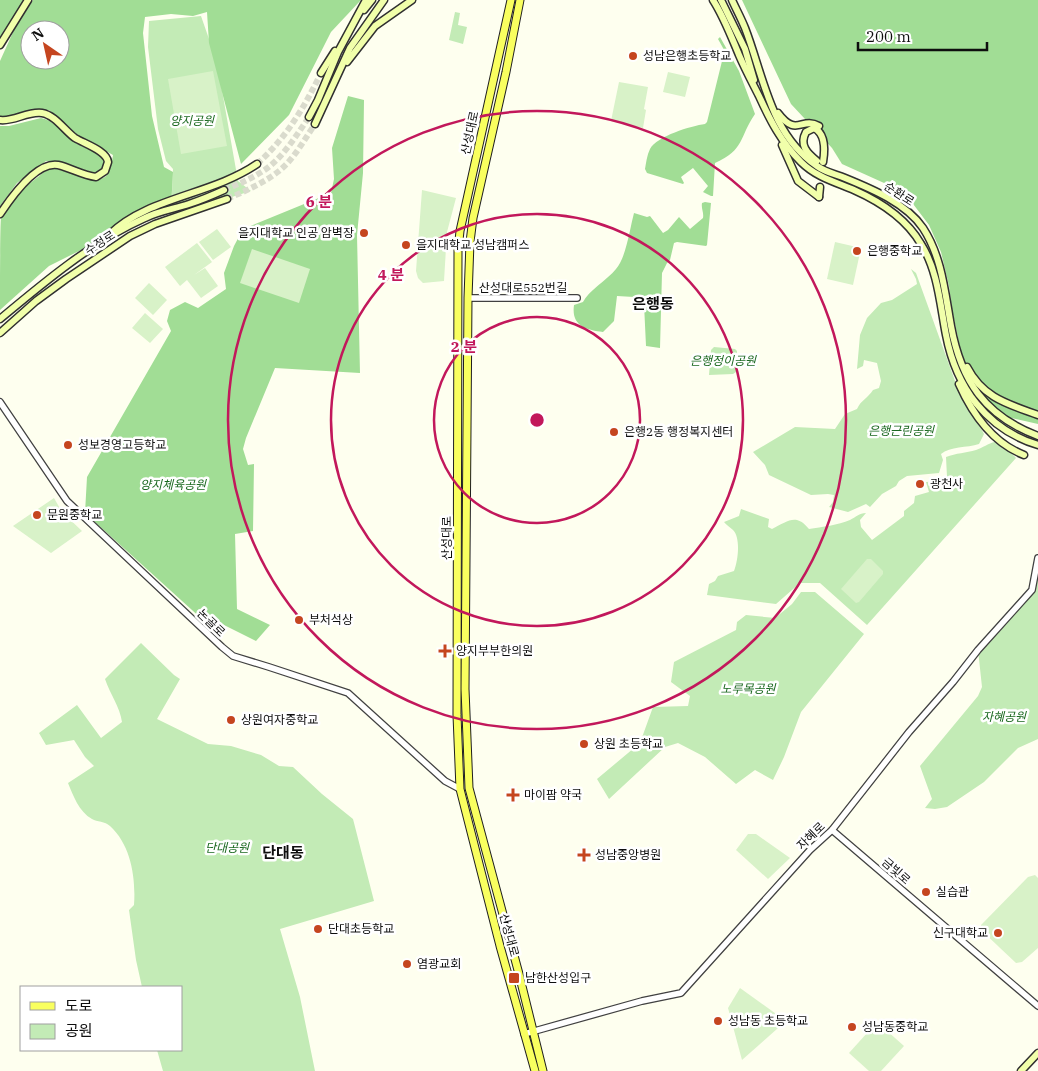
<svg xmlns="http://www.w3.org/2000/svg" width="1038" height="1071" font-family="'IBM Plex Serif','Noto Sans KR',serif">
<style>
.green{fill:#c3ebb6}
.forest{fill:#a1dd95;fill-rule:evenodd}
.pitch{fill:#d8f2c8}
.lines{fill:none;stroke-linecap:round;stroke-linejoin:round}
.secondary-tunnel{stroke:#dadbcd;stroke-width:6;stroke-dasharray:6 3;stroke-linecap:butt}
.tertiary-casing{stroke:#414141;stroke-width:8}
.secondary-casing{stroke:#303030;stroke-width:9}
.primary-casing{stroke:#1f1f1f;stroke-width:9}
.tertiary{stroke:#fff;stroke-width:5.5}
.secondary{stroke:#f1ffaa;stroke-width:6}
.primary{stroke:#f9ff5f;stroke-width:7}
.ring{fill:none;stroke:#c2185b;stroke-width:2.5}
.poi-dot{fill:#c5451f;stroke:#fff;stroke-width:2}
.labels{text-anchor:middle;stroke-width:5;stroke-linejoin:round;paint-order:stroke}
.poi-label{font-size:12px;fill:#0e0e0e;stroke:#fff;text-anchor:start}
.park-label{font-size:12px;font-style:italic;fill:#1b6920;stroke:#fff}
.street-label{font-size:12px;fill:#0e0e0e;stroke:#fff}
.quarter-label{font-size:15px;font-weight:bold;fill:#0e0e0e;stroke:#fff}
.centre{fill:#c2185b;stroke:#fff;stroke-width:2.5}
.ring-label{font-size:15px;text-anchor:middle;font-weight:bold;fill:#c2185b;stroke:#fff;stroke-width:5;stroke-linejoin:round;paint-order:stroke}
</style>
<rect width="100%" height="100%" fill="#feffef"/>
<g class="green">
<path d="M 455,12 L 460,13 L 458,25 L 467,27 L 463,44 L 449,40 Z"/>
<path d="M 201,16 L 217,62 L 238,181 L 251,191 L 171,216 L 173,169 L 166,161 L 158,129 L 148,47 L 149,21 Z"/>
<path d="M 911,269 L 916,273 L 955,381 L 984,434 L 979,444 C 967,448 950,446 941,454 L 943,460 L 939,473 L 907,476 L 899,481 L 896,486 L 882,494 L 870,507 L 866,504 L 848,512 L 829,507 L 833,502 L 834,495 L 828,494 L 811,495 L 769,475 L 765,465 L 753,452 L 795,427 L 835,429 L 845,414 L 857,409 C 861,400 868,398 873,390 L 879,388 L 881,381 L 877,363 L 864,360 L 863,366 L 857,369 L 860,335 L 867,318 L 881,303 L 892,300 L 917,284 L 916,279 Z"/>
<path d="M 714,347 L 735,349 L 737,351 L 736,372 L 733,374 L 709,375 L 711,350 Z"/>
<path d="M 995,442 L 1002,443 L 1016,458 L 867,625 L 820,583 L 800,583 L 776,604 L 707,595 L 709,584 L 715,581 L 718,576 L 734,571 C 738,561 741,538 733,530 C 730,527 726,525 724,522 L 739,516 L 741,509 L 769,519 L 768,527 L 772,529 C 788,521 796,513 809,529 C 822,527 838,525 850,520 C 856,517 859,513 866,513 L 860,520 L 861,527 L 872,540 L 904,516 L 904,511 L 914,503 L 915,496 L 929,492 L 926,482 L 945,481 L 947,477 L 946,457 C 956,453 966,453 976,450 C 983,448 988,443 995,442 Z"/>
<path d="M 1038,558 L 1038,739 L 1018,748 L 984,782 L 947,807 L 935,809 L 925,808 L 932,799 L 920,766 L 978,696 L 982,687 L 978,650 L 1032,590 Z"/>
<path d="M 801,592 L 815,592 L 864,634 L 801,712 L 784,757 L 773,780 L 755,770 L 736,784 L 705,757 L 678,743 L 665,747 L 609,799 L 597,779 L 640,743 L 653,707 L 688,706 L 690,696 L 671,682 L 674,662 L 736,630 L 737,622 L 746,615 L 775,618 L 792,604 Z"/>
<path d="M 141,643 L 174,675 L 180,679 L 157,719 L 208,744 L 231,746 L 261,755 L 279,766 L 293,767 L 322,794 L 353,819 L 374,901 L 280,929 L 300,997 L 315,1071 L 163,1071 L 157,1050 L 181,1050 L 181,987 L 142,987 L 136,960 L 129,910 L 134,905 C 136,878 131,845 110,826 C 105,821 97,822 92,819 C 79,812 73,795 68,783 L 94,766 L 85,757 L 74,740 L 46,745 L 39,733 L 77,705 L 101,738 L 122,722 C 120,707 110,694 105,679 Z"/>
</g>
<g class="forest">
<path d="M 0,0 L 24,0 L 0,39 Z"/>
<path d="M 33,0 L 361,0 L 331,32 L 289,115 L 241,164 L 209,43 L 207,12 L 193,16 L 171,14 L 145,17 L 143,33 L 152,116 L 164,167 L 173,172 L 171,208 L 143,219 L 49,266 L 0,310 C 0,295 0,227 1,218 C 12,195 31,183 49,168 C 63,168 99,187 107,175 C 110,170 112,161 113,155 L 79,136 L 49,110 L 39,110 L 5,118 L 0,117 L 0,61 L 14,30 ZM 30,30 L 60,30 L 60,60 L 30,60 Z"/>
<path d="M 742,0 L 1038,0 L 1038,424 L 1003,416 L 982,400 L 966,377 L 952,309 L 949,286 L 941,252 L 929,225 L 904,192 L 842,164 L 832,148 L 791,104 Z"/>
<path d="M 720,37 L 739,71 L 755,114 C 739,137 745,150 715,163 L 713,196 L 711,196 L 703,192 L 708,186 L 693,168 L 681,177 L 684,183 L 683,184 L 647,173 L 645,169 C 646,163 647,155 650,149 C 657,136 691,126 705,124 L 707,122 L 724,53 L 723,48 L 718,39 Z"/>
<path d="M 348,96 L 364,100 L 363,173 L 357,235 L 360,373 L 275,368 L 246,438 L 243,449 L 248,465 L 254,464 L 253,531 L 235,534 L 237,609 L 270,625 L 256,641 L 212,619 L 203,620 L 85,513 L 87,477 L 171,331 L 167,321 L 170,310 L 185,302 L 198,308 L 226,289 L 224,273 L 234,246 L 243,229 L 331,193 L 334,179 L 332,148 Z"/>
<path d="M 41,118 C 57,121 67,139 81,146 C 90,150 100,152 106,159 L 104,168 L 95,173 L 58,162 L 46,161 L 17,183 L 0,206 L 0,126 L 9,126 Z"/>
<path d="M 705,202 L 711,203 L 707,245 L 706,246 L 677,242 L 674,243 L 670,260 L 667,263 L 662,273 L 660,348 L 646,346 L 644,304 L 637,301 L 634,297 L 617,296 L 614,321 L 603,332 C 586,330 571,326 574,305 L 583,302 C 588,291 607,280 616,269 C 626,258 630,228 634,213 L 647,217 L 650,216 L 663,233 L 668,230 L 679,217 L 690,229 L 703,218 C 704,212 701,209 702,203 Z"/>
</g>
<g class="pitch">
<path d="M 213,71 L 227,146 L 181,154 L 168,79 Z"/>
<path d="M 668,72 L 690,77 L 685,97 L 663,92 Z"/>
<path d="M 619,82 L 648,87 L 644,109 L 646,110 L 643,128 L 611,121 Z"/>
<path d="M 422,190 L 456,198 L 447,232 L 444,281 L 423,283 L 418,278 L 416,271 Z"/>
<path d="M 217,229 L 231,247 L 213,260 L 199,242 Z"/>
<path d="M 835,242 L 861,248 L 853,285 L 827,279 Z"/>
<path d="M 197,243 L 212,262 L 194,275 L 205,268 L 218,286 L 201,298 L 187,280 L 180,286 L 165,267 Z"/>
<path d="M 252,249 L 310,269 L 299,303 L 240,283 Z"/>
<path d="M 149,283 L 167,300 L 153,315 L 135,298 Z"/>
<path d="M 145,313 L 163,329 L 150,343 L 132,328 Z"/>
<path d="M 54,498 L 62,512 L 82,531 L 51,553 L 13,526 Z"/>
<path d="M 867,559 L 871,559 L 883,571 L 883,574 L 859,602 L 856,603 L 841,589 Z"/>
<path d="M 748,834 L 756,834 L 790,858 L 768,879 L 736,850 Z"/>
<path d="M 1035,875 L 1038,878 L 1038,948 L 1022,962 L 1016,963 L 981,930 L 981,925 L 1028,877 Z"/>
<path d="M 740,988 L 786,1021 L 742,1060 L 728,1008 Z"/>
<path d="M 877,1022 L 904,1046 L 881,1071 L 869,1071 L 849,1053 Z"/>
</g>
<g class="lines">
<g class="secondary-tunnel">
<path d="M 257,164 C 286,138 304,108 321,73"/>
<path d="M 224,190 C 238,184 251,179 263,171 C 282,159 296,136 309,117"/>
<path d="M 227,199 C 245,191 264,183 279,171 C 294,159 304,140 315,124"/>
</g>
<defs>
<g id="tertiary">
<path d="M 468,298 L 577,298"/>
<path d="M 0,402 L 67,501 L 222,647 L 233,656 L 269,667 L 348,693 L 445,781 L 460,789"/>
<path d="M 832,830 L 1038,1006"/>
<path d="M 524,1034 L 642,1001 L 681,993 L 810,850 L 832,830 L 909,732 L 953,682 L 978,650 L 1032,590 L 1038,558"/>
</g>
<g id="secondary">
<path d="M 713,0 C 724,17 731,36 739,55 C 745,69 752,82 759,96 C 770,120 781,142 801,162 C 816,177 835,182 854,190 C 881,202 906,218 921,244 C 938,271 940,304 946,335 C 956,387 986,429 1038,445"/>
<path d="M 721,0 L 745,49 L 754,80"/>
<path d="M 732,0 C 736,9 741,18 745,28 C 764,77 770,134 817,166 C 825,172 835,174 845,178 C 872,189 906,203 923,228 C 942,257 945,293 951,326 C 961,381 985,416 1038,436"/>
<path d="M 364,10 L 372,0"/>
<path d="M 0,45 L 28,0"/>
<path d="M 347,62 L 375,26 L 412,0"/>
<path d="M 321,73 L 335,51"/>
<path d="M 778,113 C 797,138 801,116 819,126"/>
<path d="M 309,117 L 318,100 L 338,52 L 366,0"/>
<path d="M 0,120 C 14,122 27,111 42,113 C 55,115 65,131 75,138 C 85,144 107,151 108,162 L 105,171 L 96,177 C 82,175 71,168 58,165 C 36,161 10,199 0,214"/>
<path d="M 315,124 L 350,48 L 384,0"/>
<path d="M 782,145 L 798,181 L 819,197"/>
<path d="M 817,161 C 807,153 799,145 806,132 L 814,128 C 826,134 825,150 823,162"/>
<path d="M 819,197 L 820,187"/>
<path d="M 110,234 C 148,197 212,195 257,164"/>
<path d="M 0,319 C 43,283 93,241 145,218 C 159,211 174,209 189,204 C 201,200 213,195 224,190"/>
<path d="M 0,333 L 36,301 L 66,279 L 130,236 L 155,224 L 227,199"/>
<path d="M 967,367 C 983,398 1008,404 1038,415"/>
<path d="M 959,384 C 972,413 993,443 1024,455"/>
<path d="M 1021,1071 L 1038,1053"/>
</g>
<g id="primary">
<path d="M 511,0 L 460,231 L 458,250 L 457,715 L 460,789 L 500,946 L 535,1071"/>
<path d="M 520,0 L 506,72 L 473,218 L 470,242 L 468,298 L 465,689 L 469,788 L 519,974 L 543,1071"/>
</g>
</defs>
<use href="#tertiary" class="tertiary-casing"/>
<use href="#secondary" class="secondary-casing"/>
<use href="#primary" class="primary-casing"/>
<use href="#tertiary" class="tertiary"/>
<use href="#secondary" class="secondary"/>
<use href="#primary" class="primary"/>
</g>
<g class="ring">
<circle cx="537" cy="420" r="103"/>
<circle cx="537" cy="420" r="206"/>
<circle cx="537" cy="420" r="309"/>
</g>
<g class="poi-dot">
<circle cx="633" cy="56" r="5"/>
<circle cx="364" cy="233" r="5"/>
<circle cx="406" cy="245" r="5"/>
<circle cx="857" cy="251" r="5"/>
<circle cx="614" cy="432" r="5"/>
<circle cx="68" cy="445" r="5"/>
<circle cx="920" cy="484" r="5"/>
<circle cx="37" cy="515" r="5"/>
<circle cx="299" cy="620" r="5"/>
<path d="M442.5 643.5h5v5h5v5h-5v5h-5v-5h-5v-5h5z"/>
<circle cx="231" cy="720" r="5"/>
<circle cx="584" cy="744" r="5"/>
<path d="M510.5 787.5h5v5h5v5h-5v5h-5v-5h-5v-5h5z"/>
<path d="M581.5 847.5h5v5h5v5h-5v5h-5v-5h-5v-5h5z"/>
<circle cx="926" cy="892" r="5"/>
<circle cx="318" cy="929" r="5"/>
<circle cx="998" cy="933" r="5"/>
<circle cx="407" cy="964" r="5"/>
<rect x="508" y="972" width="12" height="12" rx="2.5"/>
<circle cx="718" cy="1021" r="5"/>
<circle cx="852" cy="1027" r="5"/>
</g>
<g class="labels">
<g class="poi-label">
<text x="643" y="60">성남은행초등학교</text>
<text x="354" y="237" text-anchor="end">을지대학교 인공 암벽장</text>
<text x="416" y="249">을지대학교 성남캠퍼스</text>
<text x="867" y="255">은행중학교</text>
<text x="624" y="436">은행2동 행정복지센터</text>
<text x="78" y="449">성보경영고등학교</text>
<text x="930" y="488">광천사</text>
<text x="47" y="519">문원중학교</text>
<text x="309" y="624">부처석상</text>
<text x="456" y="655">양지부부한의원</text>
<text x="241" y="724">상원여자중학교</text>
<text x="594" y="748">상원 초등학교</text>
<text x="524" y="799">마이팜 약국</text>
<text x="595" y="859">성남중앙병원</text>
<text x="936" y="896">실습관</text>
<text x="328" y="933">단대초등학교</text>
<text x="988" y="937" text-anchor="end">신구대학교</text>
<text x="417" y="968">염광교회</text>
<text x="525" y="982">남한산성입구</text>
<text x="728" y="1025">성남동 초등학교</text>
<text x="862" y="1031">성남동중학교</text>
</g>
<g class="park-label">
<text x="192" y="125">양지공원</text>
<text x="723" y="365">은행정이공원</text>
<text x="901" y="435">은행근린공원</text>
<text x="173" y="489">양지체육공원</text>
<text x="748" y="693">노루목공원</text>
<text x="1004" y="721">자혜공원</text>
<text x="227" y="852">단대공원</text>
</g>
<g class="street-label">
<text transform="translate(470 133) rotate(-78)" y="4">산성대로</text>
<text transform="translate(899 194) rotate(33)" y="4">순환로</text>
<text transform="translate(100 243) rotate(-33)" y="4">수정로</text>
<text x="523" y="292">산성대로552번길</text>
<text transform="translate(447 538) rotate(-90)" y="4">산성대로</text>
<text transform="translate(211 623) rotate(44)" y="4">논골로</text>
<text transform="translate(811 836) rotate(-44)" y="4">자혜로</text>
<text transform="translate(896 871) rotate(41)" y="4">금빛로</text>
<text transform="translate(509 935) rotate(75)" y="4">산성대로</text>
</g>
<g class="quarter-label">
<text x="653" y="309">은행동</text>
<text x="283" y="858">단대동</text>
</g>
</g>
<circle cx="537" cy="420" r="8" class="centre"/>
<g class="ring-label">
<text x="319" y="207">6 분</text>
<text x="391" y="280">4 분</text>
<text x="464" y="352">2 분</text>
</g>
<rect x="20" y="986" width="162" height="65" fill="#ffffff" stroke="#9f9f9f"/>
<rect x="30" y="1002" width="25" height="8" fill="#f9ff5f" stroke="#9f9f9f"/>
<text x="65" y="1011" font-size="15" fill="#0e0e0e">도로</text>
<rect x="30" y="1024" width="25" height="15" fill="#c3ebb6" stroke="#9f9f9f"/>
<text x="65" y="1036" font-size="15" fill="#0e0e0e">공원</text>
<g transform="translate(45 45) rotate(326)"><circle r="24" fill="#ffffff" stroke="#9f9f9f"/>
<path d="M0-4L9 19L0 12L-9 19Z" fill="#c5451f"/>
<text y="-8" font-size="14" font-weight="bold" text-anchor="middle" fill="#0e0e0e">N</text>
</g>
<path d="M858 42v8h129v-8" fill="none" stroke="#0e0e0e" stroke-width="2.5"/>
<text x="866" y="42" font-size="15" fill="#0e0e0e" stroke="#ffffff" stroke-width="4" paint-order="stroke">200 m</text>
</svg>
